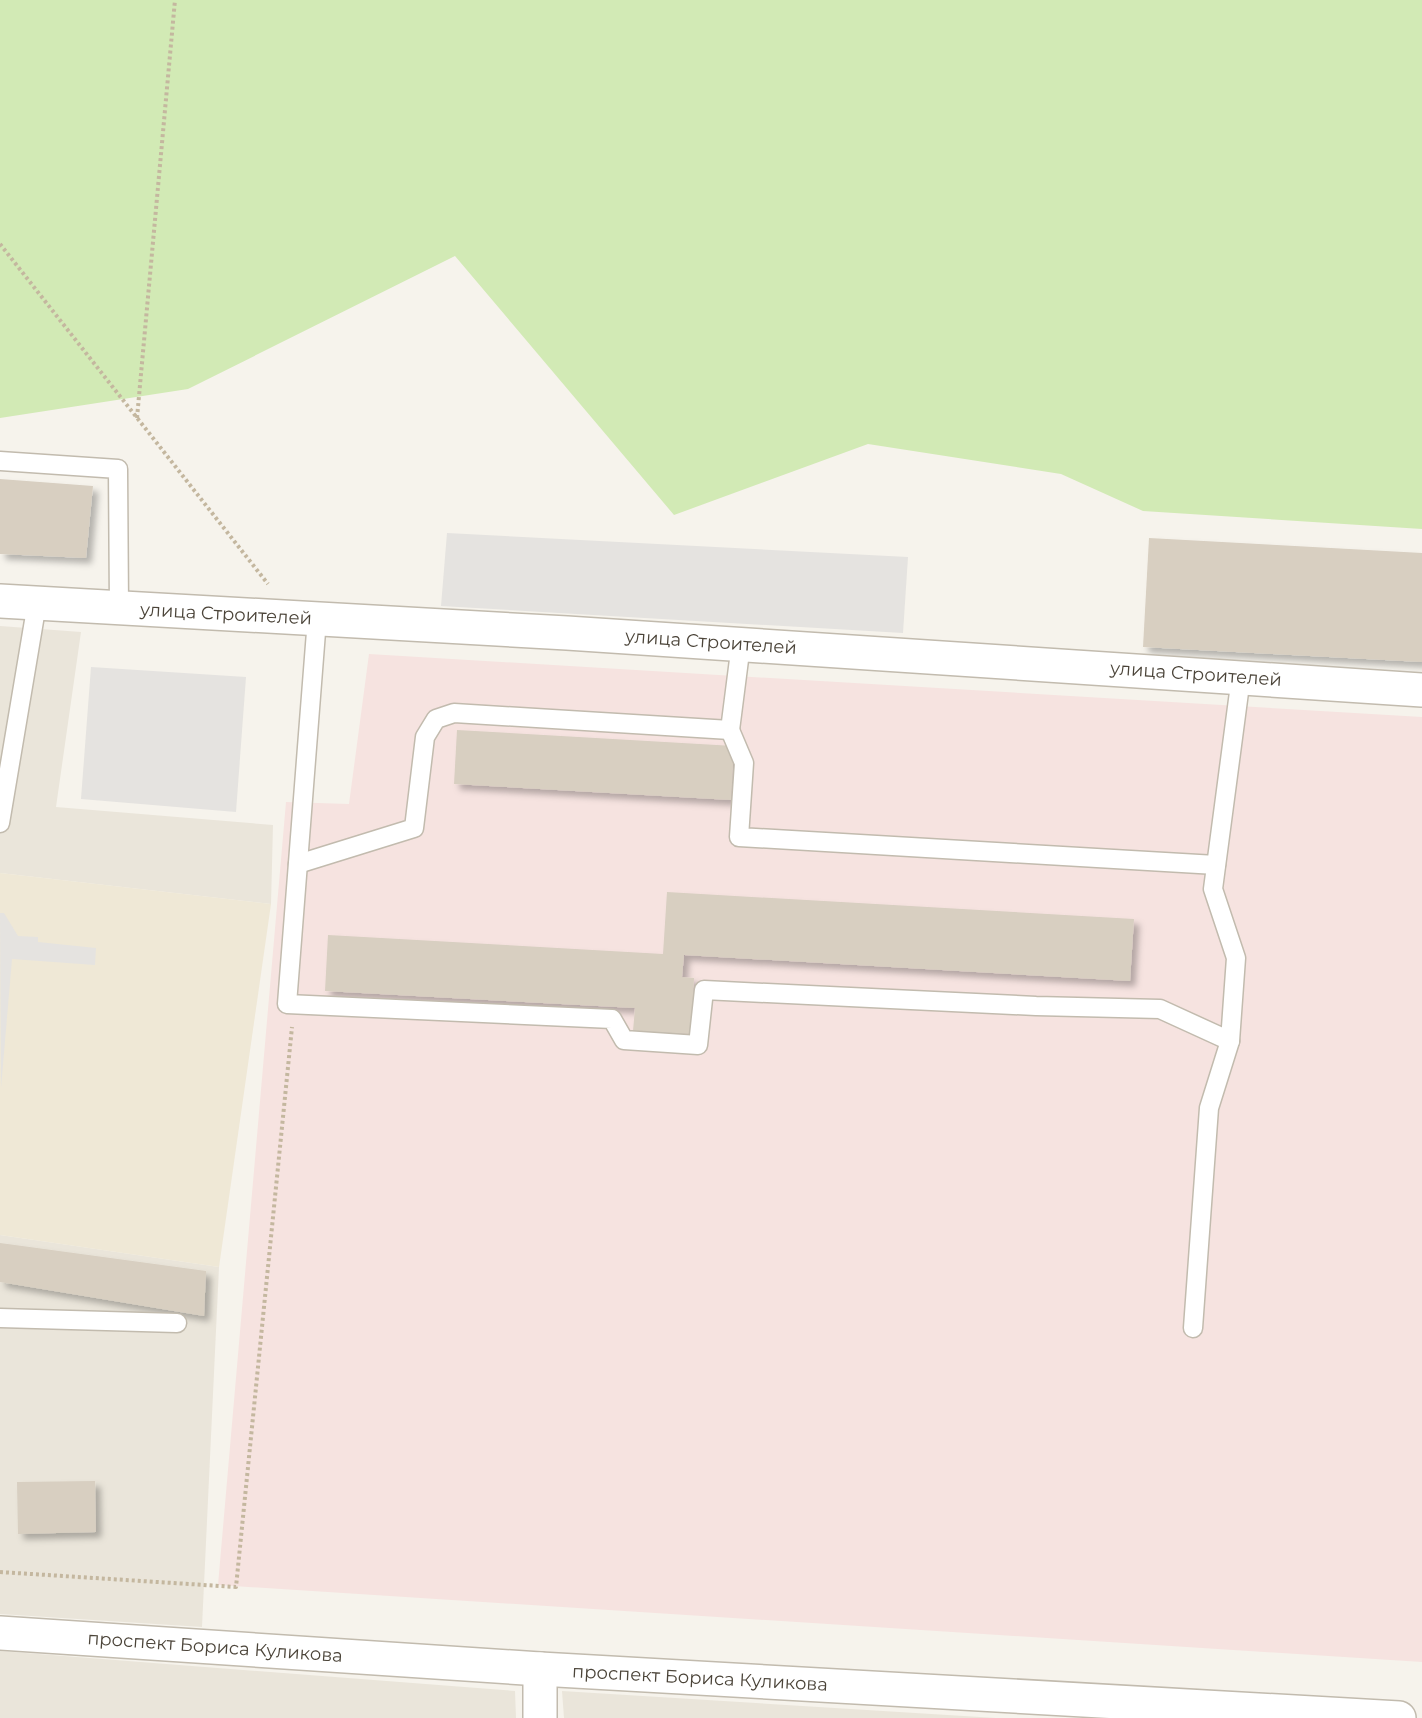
<svg xmlns="http://www.w3.org/2000/svg" width="1422" height="1718" font-family="Montserrat,sans-serif">
<style>
.residential{fill:#eae5da}
.education{fill:#efe8d6}
.medical{fill:#f6e3e0}
.green{fill:#d2eab5}
.parking{fill:#e5e3e0}
.building{fill:#d8cfc1;filter:url(#shadow)}
.lines{fill:none;stroke-linecap:round;stroke-linejoin:round}
.service-casing{stroke:#c2bbae;stroke-width:21}
.minor-casing{stroke:#c2bbae;stroke-width:36}
.path{stroke:#c4b79f;stroke-width:4;stroke-dasharray:3 3;stroke-linecap:butt}
.service{stroke:#fff;stroke-width:18}
.minor{stroke:#fff;stroke-width:33}
.labels{text-anchor:middle;stroke-width:4.5;stroke-linejoin:round;paint-order:stroke}
.street-label{font-size:18px;fill:#4b4439;stroke:#fff}
</style>
<defs>
<filter id="shadow"><feDropShadow dx="5.5" dy="5.5" stdDeviation="3" flood-color="#0004"/></filter>
</defs>
<rect width="100%" height="100%" fill="#f6f3ec"/>
<g class="residential">
<path d="M 0,626 L 81,632 L 56,807 L 273,825 L 271,904 L 0,873 Z"/>
<path d="M 0,1235 L 219,1267 L 202,1627 L 0,1614 Z"/>
<path d="M 0,1651 L 515,1691 L 516,1718 L 0,1718 Z"/>
<path d="M 562,1691 L 996,1718 L 564,1718 Z"/>
</g>
<path class="education" d="M 0,873 L 271,904 L 219,1267 L 0,1235 Z"/>
<path class="medical" d="M 369,654 L 1422,717 L 1422,1662 L 218,1585 L 286,802 L 349,804 Z"/>
<path class="green" d="M 0,0 L 1422,0 L 1422,529 L 1143,511 L 1061,474 L 868,444 L 674,515 L 455,256 L 188,389 L 0,418 Z"/>
<g class="parking">
<path d="M 447,533 L 908,557 L 903,633 L 441,606 Z"/>
<path d="M 91,667 L 246,677 L 236,812 L 81,799 Z"/>
<path d="M 0,913 L 4,913 L 18,936 L 38,937 L 38,942 L 96,948 L 95,965 L 12,959 L 1,1088 Z"/>
</g>
<g class="building">
<path d="M 0,479 L 93,486 L 86,558 L 0,554 Z"/>
<path d="M 1149,538 L 1422,553 L 1422,662 L 1143,647 Z"/>
<path d="M 457,730 L 734,746 L 731,800 L 454,784 Z"/>
<path d="M 667,892 L 1134,919 L 1130,981 L 684,955 L 682,977 L 694,978 L 691,1034 L 633,1031 L 635,1008 L 325,991 L 328,935 L 663,954 Z"/>
<path d="M 0,1243 L 206,1271 L 204,1316 L 0,1282 Z"/>
<path d="M 95,1481 L 96,1532 L 18,1534 L 17,1482 Z"/>
</g>
<g class="lines">
<defs>
<g id="service">
<path d="M 0,461 L 118,469 L 119,608"/>
<path d="M 317,619 L 287,1004 L 612,1019 L 624,1040 L 698,1045 L 704,990 L 1036,1006 L 1160,1009 L 1230,1041 L 1236,958 L 1213,889 L 1241,677"/>
<path d="M 730,730 L 744,763 L 739,837 L 1216,865"/>
<path d="M 0,823 L 37,603"/>
<path d="M 298,864 L 414,828 L 425,737 L 436,719 L 454,713 L 730,730 L 741,644"/>
<path d="M 0,1318 L 177,1323"/>
<path d="M 1193,1328 L 1209,1108 L 1230,1041"/>
</g>
<g id="minor">
<path d="M 0,601 L 567,633 L 1422,690"/>
<path d="M 0,1633 L 540,1669 L 1399,1718"/>
<path d="M 540,1669 L 540,1718"/>
</g>
</defs>
<use href="#service" class="service-casing"/>
<use href="#minor" class="minor-casing"/>
<g class="path">
<path d="M 0,244 L 268,584"/>
<path d="M 137,418 L 175,0"/>
<path d="M 0,1572 L 236,1587 L 292,1027"/>
</g>
<use href="#service" class="service"/>
<use href="#minor" class="minor"/>
</g>
<g class="labels">
<g class="street-label">
<text transform="translate(226 614) rotate(3)" y="6">улица Строителей</text>
<text transform="translate(711 642) rotate(4)" y="6">улица Строителей</text>
<text transform="translate(1196 674) rotate(4)" y="6">улица Строителей</text>
<text transform="translate(215 1647) rotate(4)" y="6">проспект Бориса Куликова</text>
<text transform="translate(700 1678) rotate(3)" y="6">проспект Бориса Куликова</text>
</g>
</g>
</svg>
